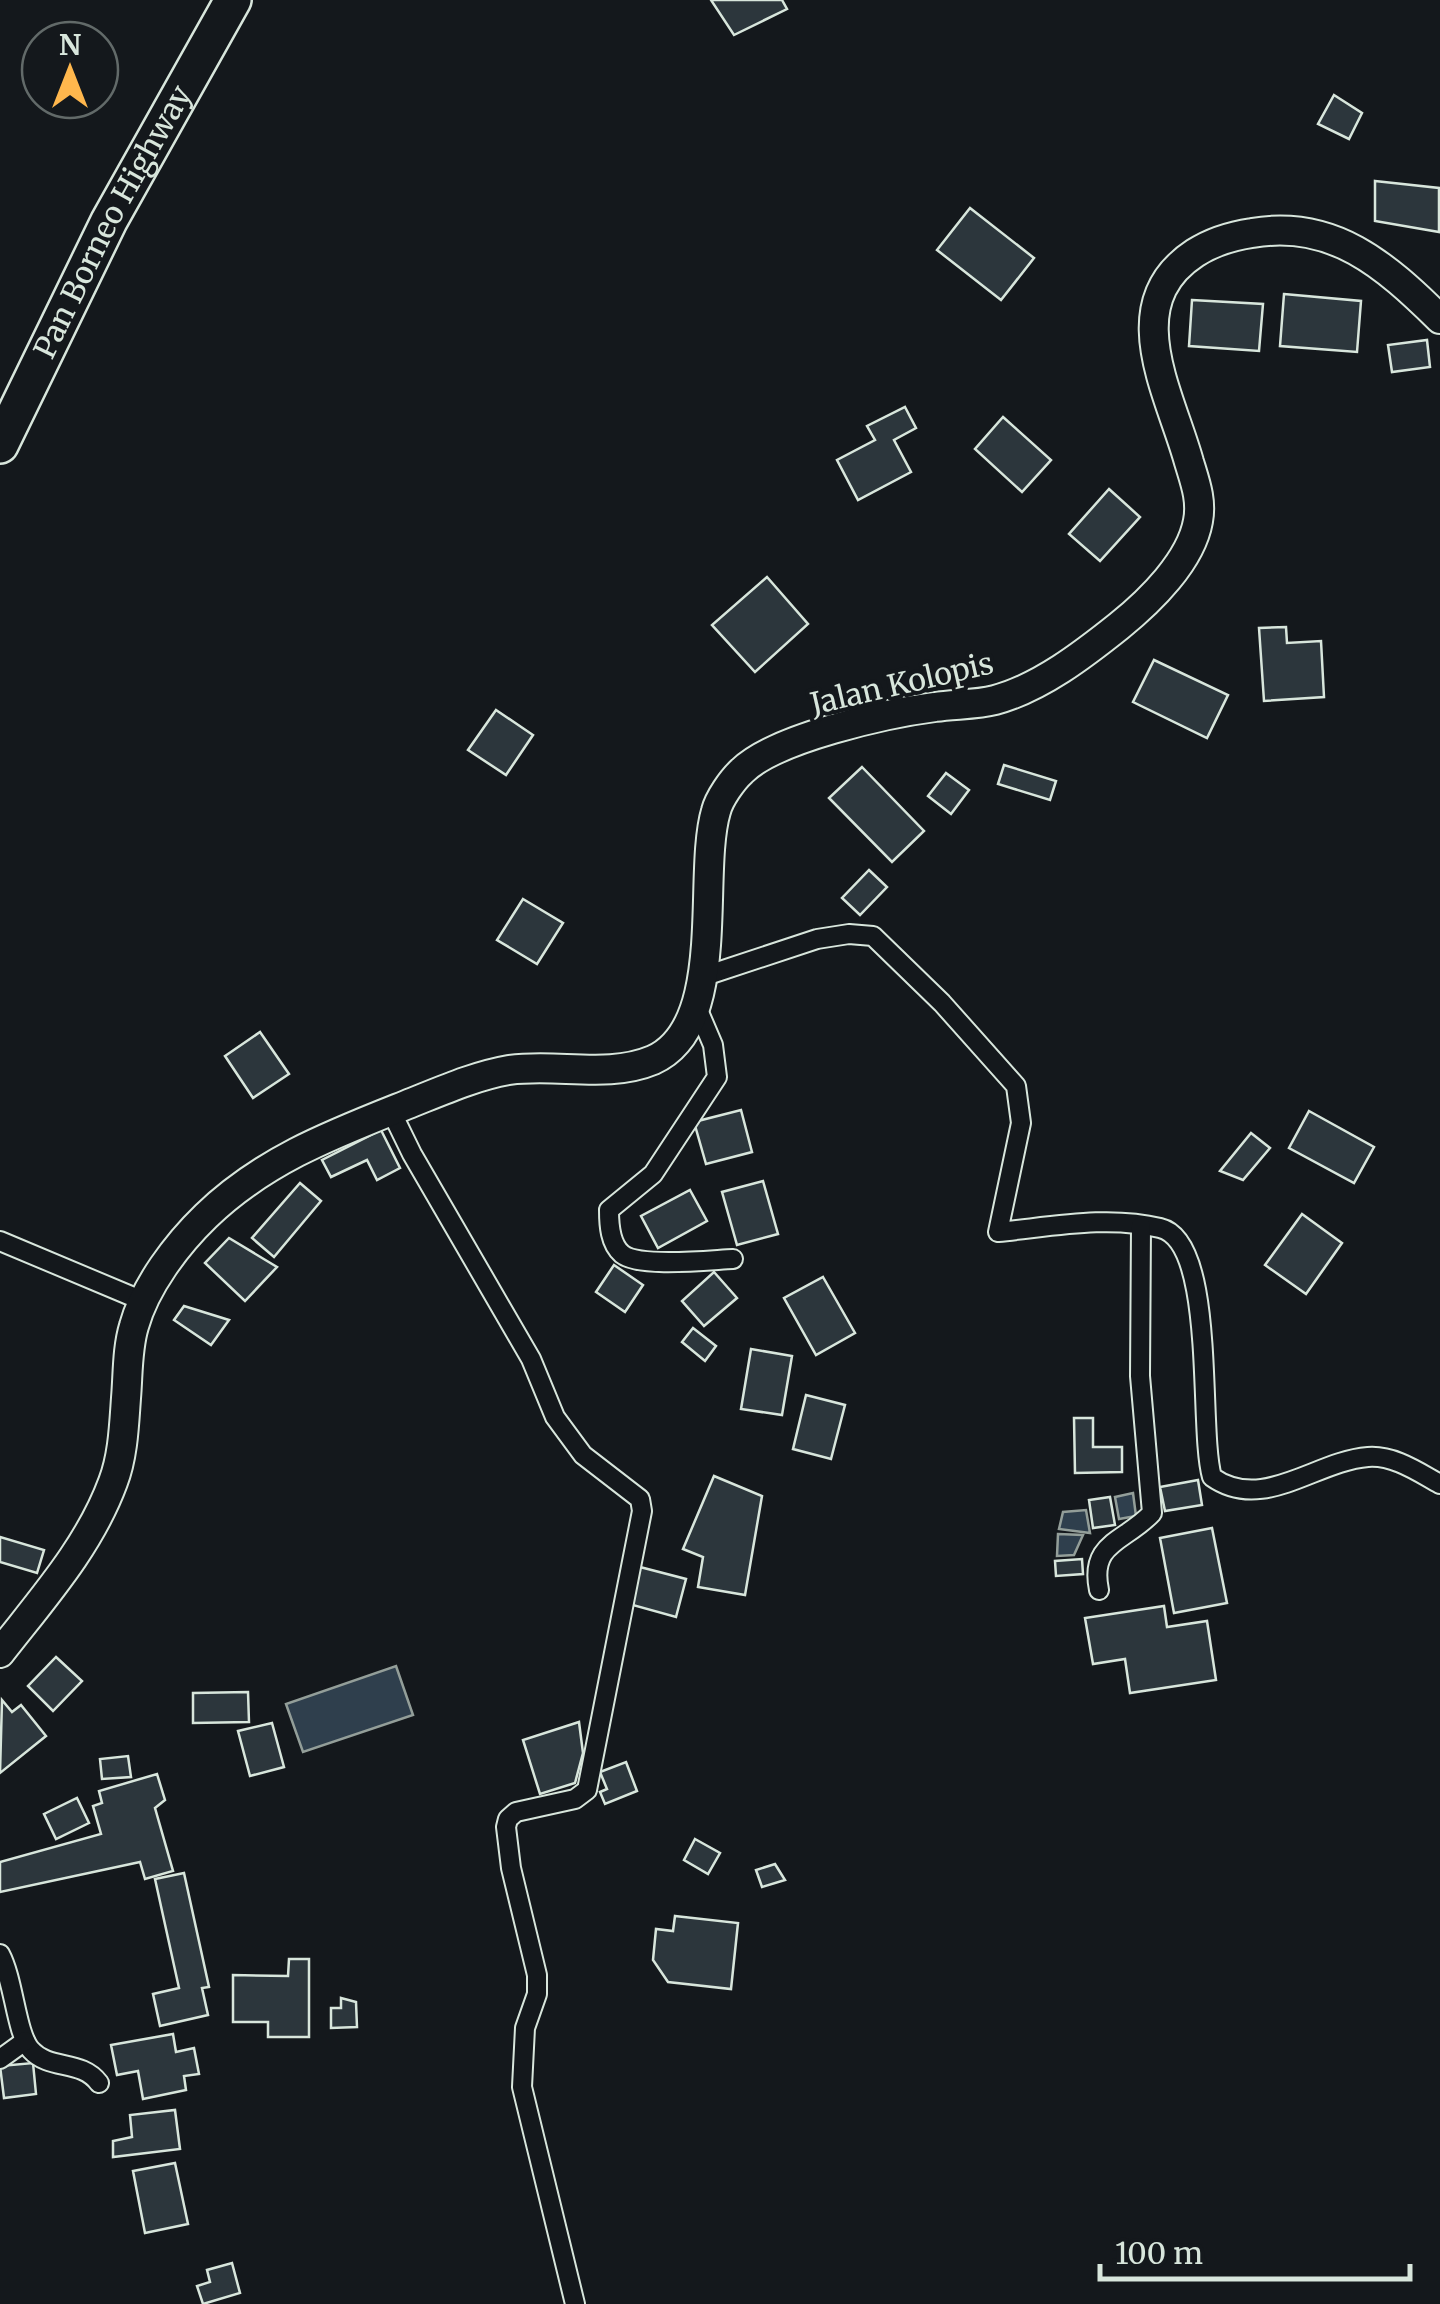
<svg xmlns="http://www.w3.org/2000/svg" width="1440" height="2304" font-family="Merriweather,serif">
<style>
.water{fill:#2f3f4d;stroke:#939e99;stroke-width:2.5}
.building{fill:#2c363c;stroke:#d8e6dc;stroke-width:2.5}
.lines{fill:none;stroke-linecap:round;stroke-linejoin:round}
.street-casing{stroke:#d8e6dc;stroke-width:22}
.secondary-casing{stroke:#d8e6dc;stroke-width:32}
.highway-casing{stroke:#d8e6dc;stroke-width:40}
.street{stroke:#14181c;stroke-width:18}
.secondary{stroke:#14181c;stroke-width:28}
.highway{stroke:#14181c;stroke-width:35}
.labels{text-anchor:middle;stroke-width:8;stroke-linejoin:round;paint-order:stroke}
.street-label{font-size:30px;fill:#d8e6dc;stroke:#14181c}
</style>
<rect width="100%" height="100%" fill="#14181c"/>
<g class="water">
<path d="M 1133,1493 L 1136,1516 L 1119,1519 L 1115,1497 Z"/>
<path d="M 1086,1510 L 1090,1533 L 1059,1529 L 1063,1512 Z"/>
<path d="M 1058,1534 L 1083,1535 L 1074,1555 L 1057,1556 Z"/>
<path d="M 396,1666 L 413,1715 L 303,1752 L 286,1704 Z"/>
</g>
<g class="building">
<path d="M 711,0 L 782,0 L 787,9 L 734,35 Z"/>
<path d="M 1334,95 L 1362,113 L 1349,139 L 1318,124 Z"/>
<path d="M 1375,181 L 1439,188 L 1439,232 L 1375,221 Z"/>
<path d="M 970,208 L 1034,258 L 1001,300 L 937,250 Z"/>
<path d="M 1284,294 L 1361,301 L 1357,352 L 1280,346 Z"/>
<path d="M 1192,300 L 1263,304 L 1259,351 L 1189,346 Z"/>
<path d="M 1427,340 L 1430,367 L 1392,372 L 1388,345 Z"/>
<path d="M 905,407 L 916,428 L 894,440 L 911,472 L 858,500 L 837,460 L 875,440 L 867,426 Z"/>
<path d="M 1003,417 L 1051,460 L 1022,492 L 975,449 Z"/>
<path d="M 1109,489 L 1140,517 L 1100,561 L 1069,534 Z"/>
<path d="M 767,577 L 808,624 L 755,672 L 712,625 Z"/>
<path d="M 1286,627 L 1287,643 L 1321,641 L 1324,697 L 1264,701 L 1259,628 Z"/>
<path d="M 1154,660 L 1228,695 L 1207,738 L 1133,702 Z"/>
<path d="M 496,710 L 533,735 L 506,775 L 468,750 Z"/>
<path d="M 1004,765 L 1056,781 L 1050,800 L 998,784 Z"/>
<path d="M 862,767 L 924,831 L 892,862 L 829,798 Z"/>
<path d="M 946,773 L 969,790 L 951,814 L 928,796 Z"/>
<path d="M 869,870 L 887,887 L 860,915 L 842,898 Z"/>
<path d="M 523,899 L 563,923 L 537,964 L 497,940 Z"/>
<path d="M 260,1032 L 289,1074 L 253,1098 L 225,1056 Z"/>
<path d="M 741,1110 L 752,1152 L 706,1164 L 694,1122 Z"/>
<path d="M 1309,1111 L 1374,1147 L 1354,1183 L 1289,1148 Z"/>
<path d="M 381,1130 L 400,1168 L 377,1180 L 367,1160 L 331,1177 L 322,1160 Z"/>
<path d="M 1251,1133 L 1270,1148 L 1243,1180 L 1220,1171 Z"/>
<path d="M 763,1181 L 778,1234 L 737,1245 L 722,1192 Z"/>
<path d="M 300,1183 L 321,1201 L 274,1257 L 252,1238 Z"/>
<path d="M 690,1190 L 707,1221 L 658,1248 L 641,1216 Z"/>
<path d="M 1302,1214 L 1342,1243 L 1306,1294 L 1265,1265 Z"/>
<path d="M 229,1238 L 277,1267 L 245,1301 L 205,1263 Z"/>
<path d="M 614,1265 L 643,1285 L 625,1312 L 596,1292 Z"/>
<path d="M 714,1272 L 737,1298 L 704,1326 L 682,1301 Z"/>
<path d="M 823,1277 L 855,1333 L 816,1355 L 784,1298 Z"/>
<path d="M 184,1306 L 229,1320 L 211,1345 L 174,1320 Z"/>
<path d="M 693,1328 L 716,1346 L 705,1361 L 682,1342 Z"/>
<path d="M 751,1349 L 792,1356 L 782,1415 L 741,1409 Z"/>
<path d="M 806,1395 L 845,1405 L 831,1459 L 793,1449 Z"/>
<path d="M 1074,1418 L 1093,1418 L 1093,1447 L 1122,1447 L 1122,1472 L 1075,1473 Z"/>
<path d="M 714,1476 L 762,1496 L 745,1595 L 698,1587 L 703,1557 L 683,1549 Z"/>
<path d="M 1198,1480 L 1202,1505 L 1165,1511 L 1160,1487 Z"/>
<path d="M 1110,1497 L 1115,1525 L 1093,1528 L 1089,1500 Z"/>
<path d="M 1212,1528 L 1227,1603 L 1174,1613 L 1160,1538 Z"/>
<path d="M 0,1537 L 44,1550 L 37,1573 L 0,1562 Z"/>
<path d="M 1082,1559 L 1083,1574 L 1056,1576 L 1055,1561 Z"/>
<path d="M 640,1567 L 686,1579 L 676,1617 L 629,1604 Z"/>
<path d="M 1164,1606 L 1167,1627 L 1207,1621 L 1216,1680 L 1130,1693 L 1125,1659 L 1093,1664 L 1085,1618 Z"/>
<path d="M 56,1657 L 82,1681 L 53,1711 L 28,1686 Z"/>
<path d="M 248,1692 L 249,1722 L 193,1723 L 193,1693 Z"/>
<path d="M 2,1700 L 12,1712 L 21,1705 L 46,1736 L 0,1773 Z"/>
<path d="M 579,1722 L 583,1753 L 575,1783 L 540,1794 L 523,1740 Z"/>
<path d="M 272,1723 L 284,1767 L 250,1776 L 238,1731 Z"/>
<path d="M 128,1756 L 131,1777 L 102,1779 L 100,1759 Z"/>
<path d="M 626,1762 L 637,1791 L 605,1804 L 600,1792 L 607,1789 L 600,1772 Z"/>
<path d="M 157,1774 L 165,1800 L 155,1808 L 173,1871 L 145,1879 L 140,1862 L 0,1892 L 0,1862 L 101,1834 L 93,1806 L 102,1803 L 99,1791 Z"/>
<path d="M 77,1798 L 89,1823 L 56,1839 L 44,1814 Z"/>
<path d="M 695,1839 L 720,1853 L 708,1874 L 684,1860 Z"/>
<path d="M 775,1864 L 785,1880 L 762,1887 L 756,1870 Z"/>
<path d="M 184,1873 L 209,1987 L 202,1988 L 208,2015 L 160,2026 L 153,1994 L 179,1988 L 155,1879 Z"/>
<path d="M 675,1916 L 738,1923 L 731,1989 L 668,1982 L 653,1960 L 656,1929 L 673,1931 Z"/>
<path d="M 289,1959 L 309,1959 L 309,2037 L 268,2037 L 268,2022 L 233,2022 L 233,1975 L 288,1976 Z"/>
<path d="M 341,1998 L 356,2002 L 357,2027 L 331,2028 L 331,2008 L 341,2008 Z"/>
<path d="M 173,2034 L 176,2052 L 194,2048 L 199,2074 L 184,2076 L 186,2090 L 143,2099 L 138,2071 L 117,2075 L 111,2045 Z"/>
<path d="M 33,2063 L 36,2094 L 4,2098 L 0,2066 Z"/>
<path d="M 175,2110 L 180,2149 L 113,2157 L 113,2141 L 132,2137 L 130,2115 Z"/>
<path d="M 175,2163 L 188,2224 L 145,2233 L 133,2171 Z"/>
<path d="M 232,2263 L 240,2293 L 203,2304 L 197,2286 L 210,2282 L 207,2270 Z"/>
</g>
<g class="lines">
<defs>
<g id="street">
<path d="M 702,977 L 817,939 L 849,934 L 873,936 L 942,1003 L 1016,1086 L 1021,1123 L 998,1232 C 1050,1227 1108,1215 1160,1228 C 1217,1241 1198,1429 1212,1477 C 1263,1513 1315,1461 1368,1457 C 1394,1455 1418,1472 1440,1484"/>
<path d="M 695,1003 L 713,1045 L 717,1077 L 653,1174 L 609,1210 C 609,1225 610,1244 622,1254 C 639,1268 710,1260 733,1259"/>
<path d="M 391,1111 L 412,1154 L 531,1359 L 555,1417 L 583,1455 L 640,1499 L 642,1511 L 587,1790 L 575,1799 L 516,1812 L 508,1819 L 506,1827 L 511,1868 L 537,1975 L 537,1994 L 525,2028 L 522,2087 L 575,2304"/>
<path d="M 0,1241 L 143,1301"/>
<path d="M 1099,1590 C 1089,1542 1125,1542 1152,1513 L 1140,1376 L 1141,1226"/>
<path d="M 0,1954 C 14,1980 16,2034 31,2050 C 50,2071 81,2059 99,2083"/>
<path d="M 0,2059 L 25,2041"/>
</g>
<path id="secondary" d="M 0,1653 C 42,1599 89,1547 113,1482 C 123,1456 124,1426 126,1398 C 128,1375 127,1349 134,1326 C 145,1286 177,1244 206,1216 C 264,1160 333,1134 406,1105 C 439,1092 474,1076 509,1070 C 556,1063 608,1079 653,1060 C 729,1026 697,875 716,811 C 719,799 732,780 742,771 C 775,738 888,713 935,707 C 954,704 976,705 995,700 C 1040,688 1084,654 1119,626 C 1150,601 1191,561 1198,521 C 1202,500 1195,482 1189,462 C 1170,393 1117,304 1195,253 C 1212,242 1232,236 1252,233 C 1333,219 1385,265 1440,319"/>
<g id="highway">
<path id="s1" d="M 0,445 L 109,221 L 233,0"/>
</g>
</defs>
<use href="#street" class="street-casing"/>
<use href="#secondary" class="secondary-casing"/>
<use href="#highway" class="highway-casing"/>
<use href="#street" class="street"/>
<use href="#secondary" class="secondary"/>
<use href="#highway" class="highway"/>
</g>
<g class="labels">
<g class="street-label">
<text dy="10" stroke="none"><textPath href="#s1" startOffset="250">Pan Borneo Highway</textPath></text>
<text transform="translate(902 684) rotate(-13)" y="10">Jalan Kolopis</text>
</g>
</g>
<g transform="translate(70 70)"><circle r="48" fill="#14181c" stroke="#626a69" stroke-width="2.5"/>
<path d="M0-8L18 38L0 25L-18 38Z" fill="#ffb74d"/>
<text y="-15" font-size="28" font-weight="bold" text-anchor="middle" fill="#d8e6dc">N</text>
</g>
<path d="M1100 2264v15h310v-15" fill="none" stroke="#d8e6dc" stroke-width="5"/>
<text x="1115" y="2264" font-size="30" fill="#d8e6dc" stroke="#14181c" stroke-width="8" paint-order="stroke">100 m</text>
</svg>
